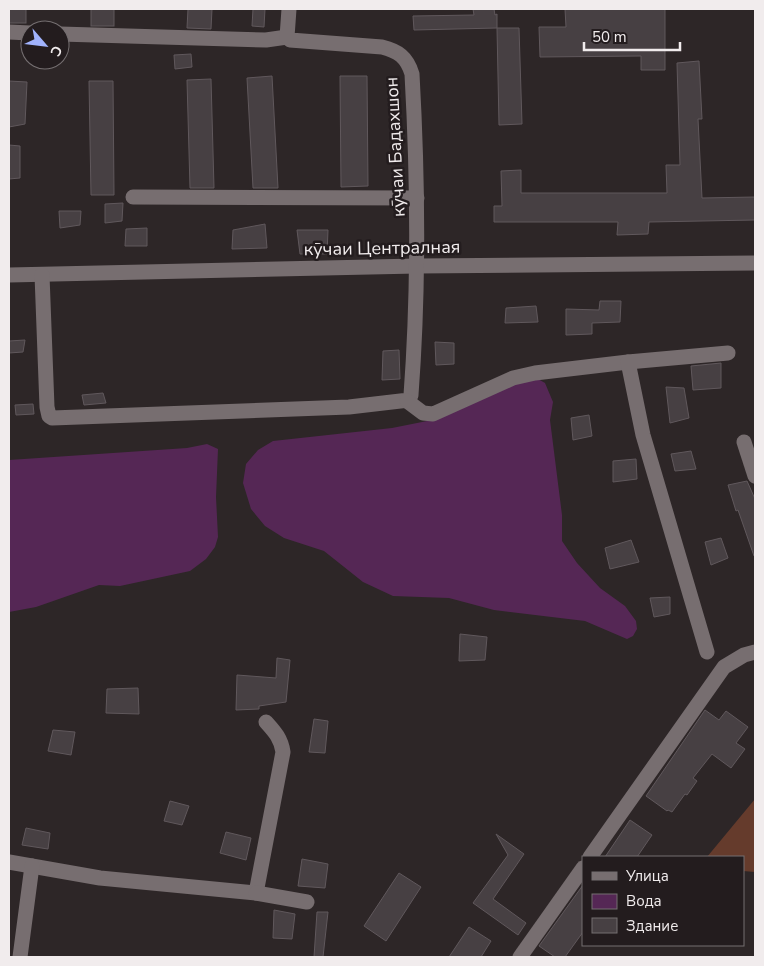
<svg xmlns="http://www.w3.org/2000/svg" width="764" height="966" font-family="'Nunito Sans',sans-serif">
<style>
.green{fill:#653b2c}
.water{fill:#552755}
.building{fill:#474043;stroke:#60585c}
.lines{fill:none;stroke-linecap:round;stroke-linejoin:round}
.minor{stroke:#776e70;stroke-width:15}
.labels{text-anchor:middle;stroke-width:5;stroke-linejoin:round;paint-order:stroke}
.street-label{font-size:18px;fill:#f1eced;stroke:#231c1e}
</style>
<rect width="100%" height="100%" fill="#2d2627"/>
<path class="green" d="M 755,799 L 755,872 L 743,871 L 743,857 L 707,857 Z"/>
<g class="water">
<path d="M 531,375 L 545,383 L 553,402 L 550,420 L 562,515 L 562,541 L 577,563 L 600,588 L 625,606 L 636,621 L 637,629 L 633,636 L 627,639 L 585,621 L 494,610 L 449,598 L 393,596 L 363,582 L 324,551 L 284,538 L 265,526 L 251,509 L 243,483 L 246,464 L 258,450 L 273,441 L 392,428 L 437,419 Z"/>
<path d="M 207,444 L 218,449 L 216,497 L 218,537 L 215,547 L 206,559 L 190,571 L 120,586 L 99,585 L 36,607 L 9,612 L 9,460 L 187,448 Z"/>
</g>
<g class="building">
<rect x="9" y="9" width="17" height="14"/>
<rect x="91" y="9" width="23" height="17"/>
<path d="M 188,9 L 212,9 L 211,29 L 187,28 Z"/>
<path d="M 253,9 L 265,9 L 264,27 L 252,26 Z"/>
<path d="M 473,9 L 494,9 L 495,15 L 497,14 L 497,28 L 414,30 L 413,16 L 474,15 Z"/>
<path d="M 565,9 L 665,9 L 665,70 L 641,70 L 641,56 L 540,57 L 539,27 L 566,27 Z"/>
<path d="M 497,28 L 519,28 L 522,124 L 499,125 Z"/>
<path d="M 191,54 L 192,67 L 175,69 L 174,55 Z"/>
<path d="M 699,61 L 702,119 L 698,119 L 702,198 L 755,197 L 755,220 L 649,222 L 648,234 L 617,235 L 618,222 L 494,222 L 494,206 L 502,206 L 501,171 L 521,170 L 521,193 L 667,193 L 666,165 L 680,165 L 677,63 Z"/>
<path d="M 272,76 L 278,188 L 253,188 L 247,78 Z"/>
<path d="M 340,76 L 367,76 L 368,186 L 341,187 Z"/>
<path d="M 211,79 L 214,188 L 190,188 L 187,80 Z"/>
<path d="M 9,81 L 27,82 L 25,124 L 9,127 Z"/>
<path d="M 89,81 L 113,81 L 114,195 L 91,195 Z"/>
<path d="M 9,145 L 20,146 L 20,178 L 9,179 Z"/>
<path d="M 123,203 L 122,221 L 105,223 L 105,204 Z"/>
<path d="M 59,211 L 81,211 L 80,225 L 60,228 Z"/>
<path d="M 265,224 L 267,248 L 232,249 L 233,230 Z"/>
<path d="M 147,228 L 147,246 L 125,246 L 126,229 Z"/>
<path d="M 297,230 L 328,230 L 327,254 L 300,254 Z"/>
<path d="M 600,301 L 621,301 L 620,322 L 592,323 L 592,334 L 566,335 L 566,309 L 599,310 Z"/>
<path d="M 536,306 L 538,322 L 505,323 L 506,308 Z"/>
<path d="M 25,340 L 23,352 L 9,353 L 9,341 Z"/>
<path d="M 435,342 L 454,343 L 454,364 L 436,365 Z"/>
<path d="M 399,350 L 400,379 L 382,380 L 383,351 Z"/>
<path d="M 721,363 L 721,388 L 693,390 L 691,366 Z"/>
<path d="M 666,387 L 684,388 L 689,418 L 670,423 Z"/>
<path d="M 103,393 L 106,403 L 84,405 L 82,395 Z"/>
<path d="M 33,404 L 34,414 L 16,415 L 15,405 Z"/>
<path d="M 589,415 L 592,436 L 573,440 L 571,418 Z"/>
<path d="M 691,451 L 696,469 L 675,471 L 671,454 Z"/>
<path d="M 636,459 L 637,479 L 613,482 L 613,461 Z"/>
<path d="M 747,481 L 755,499 L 755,555 L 754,556 L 738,510 L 736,511 L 728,485 Z"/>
<path d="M 721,538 L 728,558 L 711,565 L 705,542 Z"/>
<path d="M 631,540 L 639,562 L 610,569 L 605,548 Z"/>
<path d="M 670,597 L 670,614 L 654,617 L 650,598 Z"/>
<path d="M 460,634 L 487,637 L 485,660 L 459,661 Z"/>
<path d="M 277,658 L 290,660 L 286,702 L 259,706 L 259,709 L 236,710 L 237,675 L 276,678 Z"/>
<path d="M 138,688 L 139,714 L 106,713 L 107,689 Z"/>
<path d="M 705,710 L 719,720 L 726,711 L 748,727 L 736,743 L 745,749 L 731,768 L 712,754 L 693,778 L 697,781 L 687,795 L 685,794 L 672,812 L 668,810 L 667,811 L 646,796 Z"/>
<path d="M 314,719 L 328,721 L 325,753 L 309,752 Z"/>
<path d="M 53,730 L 75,732 L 71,755 L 48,751 Z"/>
<path d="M 170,801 L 189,806 L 182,825 L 164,821 Z"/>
<path d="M 630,820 L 652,835 L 637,857 L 605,857 Z"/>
<path d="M 26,828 L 50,833 L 48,849 L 22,845 Z"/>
<path d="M 226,832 L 251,838 L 246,860 L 220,853 Z"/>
<path d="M 496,834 L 524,854 L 493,899 L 526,923 L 518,935 L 473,903 L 508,855 Z"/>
<path d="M 302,859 L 328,864 L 325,888 L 298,886 Z"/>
<path d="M 399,873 L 421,887 L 386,941 L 364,926 Z"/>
<path d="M 583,885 L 583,932 L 565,957 L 555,957 L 539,946 Z"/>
<path d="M 274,910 L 295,914 L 292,939 L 273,938 Z"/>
<path d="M 317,912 L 328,912 L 323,957 L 314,957 Z"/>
<path d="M 469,927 L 491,941 L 481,957 L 449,957 Z"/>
</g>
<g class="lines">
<g class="minor">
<path d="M 9,32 L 30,33"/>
<path d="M 60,34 L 266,40 L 287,37"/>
<path d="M 133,197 L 417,198"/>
<path d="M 9,275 L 417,266 L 755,263"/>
<path d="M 42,275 L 47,407 L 49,416 L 52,418 L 349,407 L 409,400 L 411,395 C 419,288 418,181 412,74 C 407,57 398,51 382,47 L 290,40 L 287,37 L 289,9"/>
<path d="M 407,401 L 423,413 L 433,414 L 513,378 L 535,373 L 628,362"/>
<path d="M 744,442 L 755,476"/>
<path d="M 707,652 L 643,435 L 628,362 L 728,353"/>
<path d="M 590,857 L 724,667 L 744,655 L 755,652"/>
<path d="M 9,862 L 100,878 L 256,893 L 283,752 C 281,738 274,731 266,722"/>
<path d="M 256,893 L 307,902"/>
<path d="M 20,957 L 32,866"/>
<path d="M 520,957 L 583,868"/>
</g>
</g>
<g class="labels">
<g class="street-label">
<text transform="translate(395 147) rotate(-93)" y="6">кӯчаи Бадахшон</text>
<text transform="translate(382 248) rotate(-1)" y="6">кӯчаи Централная</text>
</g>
</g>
<rect width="764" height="966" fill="none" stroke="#f1eced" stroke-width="20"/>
<rect x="582" y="856" width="162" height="90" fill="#231c1e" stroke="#756f71"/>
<rect x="592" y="872" width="25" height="8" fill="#776e70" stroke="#756f71"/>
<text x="626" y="881" font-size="15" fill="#f1eced">Улица</text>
<rect x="592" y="894" width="25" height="15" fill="#552755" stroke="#756f71"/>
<text x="626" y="906" font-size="15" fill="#f1eced">Вода</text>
<rect x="592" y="918" width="25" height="15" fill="#474043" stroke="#756f71"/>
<text x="626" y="931" font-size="15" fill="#f1eced">Здание</text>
<g transform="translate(45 45) rotate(118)"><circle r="24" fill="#231c1e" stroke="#756f71"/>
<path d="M0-4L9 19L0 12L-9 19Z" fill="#a1b3fd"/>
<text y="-8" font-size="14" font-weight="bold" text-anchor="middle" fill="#f1eced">С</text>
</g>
<path d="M584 42v8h96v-8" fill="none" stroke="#f1eced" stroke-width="2.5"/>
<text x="592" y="42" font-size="15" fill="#f1eced" stroke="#231c1e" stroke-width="4" paint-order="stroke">50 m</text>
</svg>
